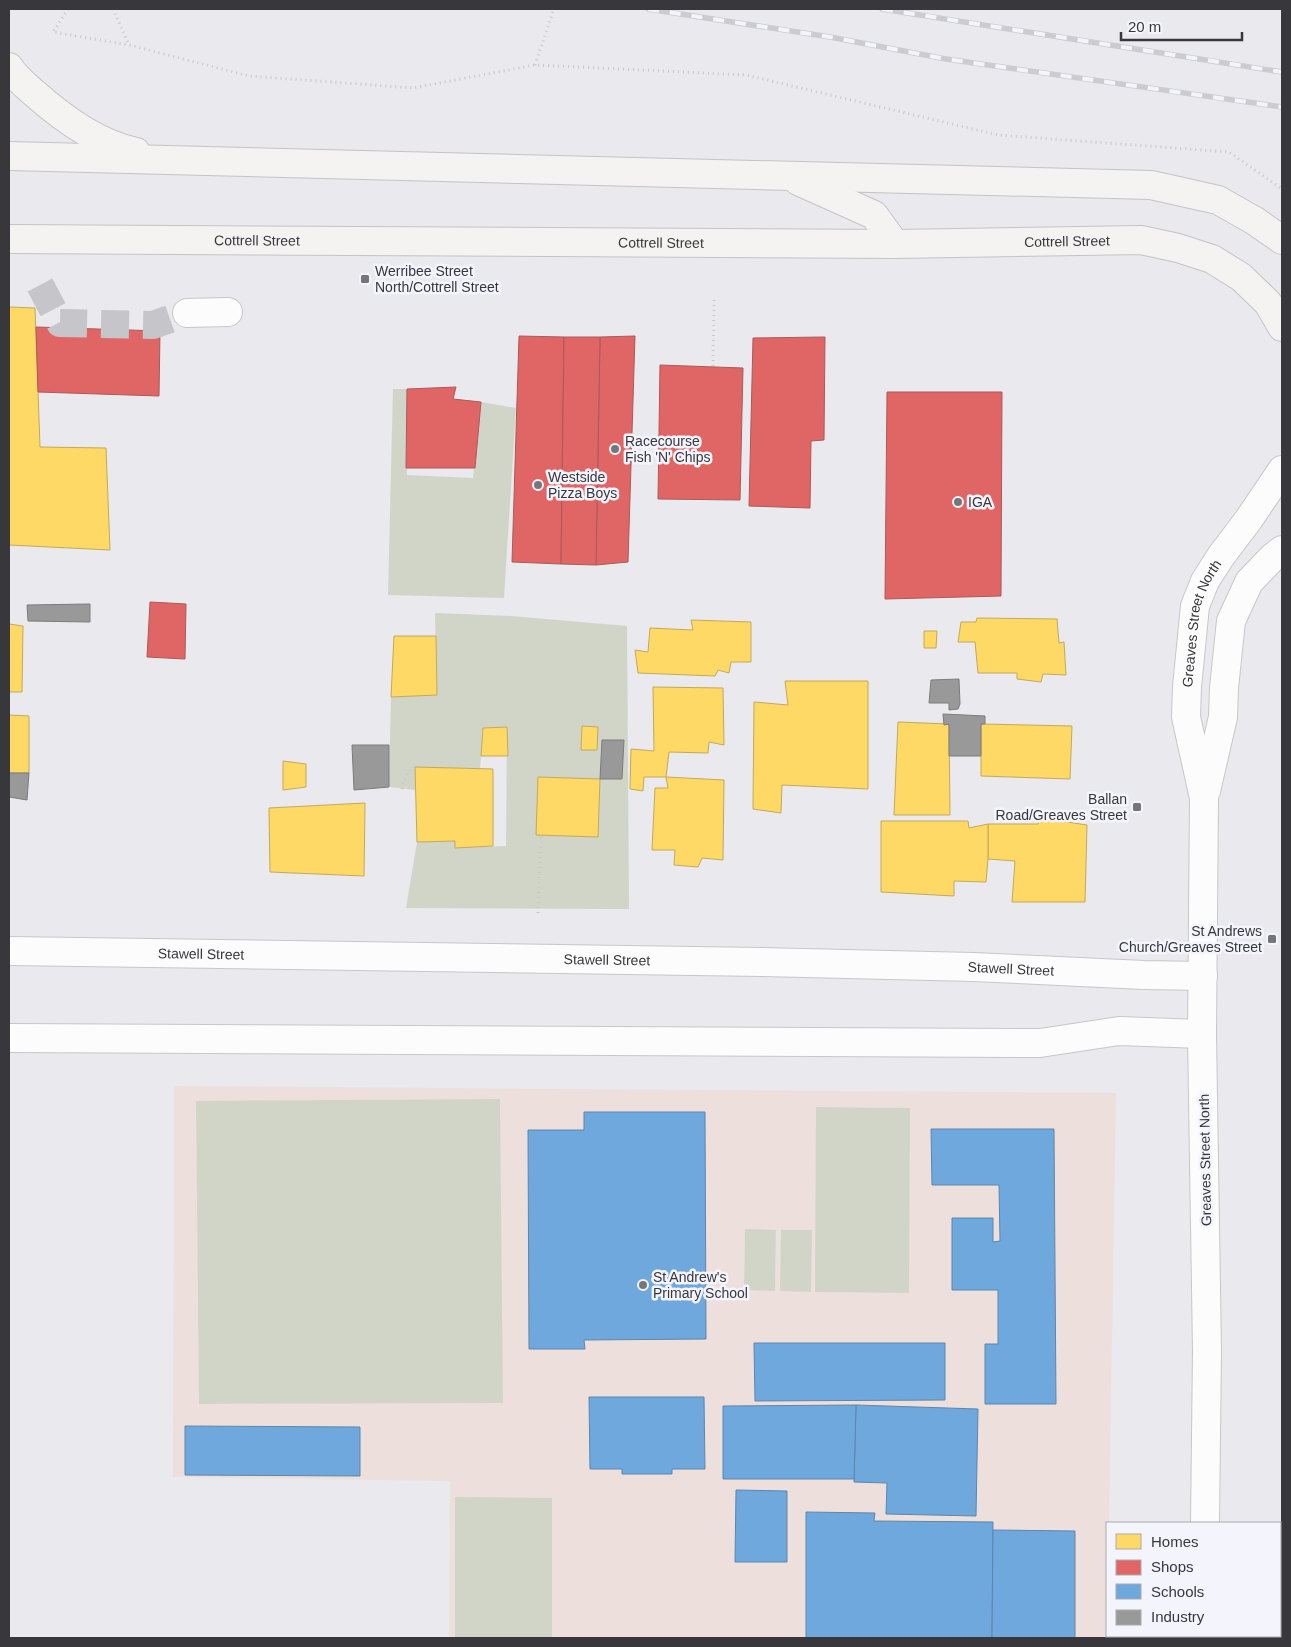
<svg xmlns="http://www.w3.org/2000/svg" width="1291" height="1647" font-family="Arial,sans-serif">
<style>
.education{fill:#ede0dc}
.green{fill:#d0d5c8}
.homes{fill:#ffd966;stroke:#c3a959}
.shops{fill:#e06666;stroke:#ae5859}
.schools{fill:#6fa8dc;stroke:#5e86ac}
.industry{fill:#999;stroke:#7c7c7d}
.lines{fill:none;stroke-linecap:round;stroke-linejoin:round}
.minor-tunnel{stroke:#c6c6ca;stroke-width:28;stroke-dasharray:28 14;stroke-linecap:butt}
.minor-casing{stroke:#c7c7cb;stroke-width:30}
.major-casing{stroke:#c4c4c6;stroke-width:30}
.path{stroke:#c8c8ca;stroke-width:3;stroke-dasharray:1 4;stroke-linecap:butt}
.minor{stroke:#fcfcfc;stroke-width:28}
.major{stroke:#f5f2f2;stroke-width:28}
.rail-casing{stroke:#ccccce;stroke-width:5.5}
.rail{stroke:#f4f4fd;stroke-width:4;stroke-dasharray:11;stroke-linecap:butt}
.poi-dot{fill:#76767a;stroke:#f4f4fd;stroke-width:2}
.labels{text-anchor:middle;stroke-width:5;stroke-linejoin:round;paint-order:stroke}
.street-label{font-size:14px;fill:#38383c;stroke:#f4f4fd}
.poi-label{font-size:14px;fill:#38383c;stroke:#f4f4fd;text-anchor:start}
</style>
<rect width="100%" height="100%" fill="#e9e9ee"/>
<path class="education" d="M 174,1086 L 1116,1093 L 1109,1523 L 1107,1523 L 1107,1638 L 449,1638 L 450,1481 L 173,1477 Z"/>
<g class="green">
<path d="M 393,389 L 407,389 L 407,475 L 473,478 L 481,402 L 516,408 L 504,598 L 388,595 Z"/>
<path d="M 435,613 L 511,616 L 627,626 L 629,909 L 406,908 L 417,842 L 455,841 L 456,848 L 506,846 L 507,727 L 483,728 L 480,769 L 415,767 L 416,790 L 389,787 L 391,697 L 437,695 Z"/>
<path d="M 500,1099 L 503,1403 L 199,1404 L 196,1101 Z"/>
<path d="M 816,1107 L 910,1108 L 909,1293 L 815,1292 Z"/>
<path d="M 745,1229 L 776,1230 L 775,1291 L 744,1290 Z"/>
<path d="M 781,1230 L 812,1230 L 811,1292 L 780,1291 Z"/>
<path d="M 455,1497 L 552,1498 L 552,1638 L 455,1638 Z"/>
</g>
<g class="homes">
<path d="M 9,307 L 35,308 L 40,447 L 106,448 L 110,550 L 9,545 Z"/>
<path d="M 977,618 L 1057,619 L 1059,643 L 1064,642 L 1066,675 L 1043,674 L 1041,682 L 1017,679 L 1017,673 L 978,673 L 975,642 L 958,642 L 961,622 L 976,622 Z"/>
<path d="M 691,620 L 751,622 L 751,662 L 731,662 L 729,673 L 718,670 L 715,676 L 638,673 L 635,650 L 648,652 L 650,628 L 693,630 Z"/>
<path d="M 9,624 L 23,626 L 22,692 L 9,692 Z"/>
<path d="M 924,631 L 937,631 L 936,648 L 924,648 Z"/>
<path d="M 394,636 L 436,636 L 437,695 L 391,697 Z"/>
<path d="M 785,681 L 868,681 L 868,789 L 782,785 L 781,813 L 753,809 L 754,702 L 788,705 Z"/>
<path d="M 653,687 L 723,688 L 724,745 L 709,742 L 708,753 L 669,752 L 666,777 L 644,777 L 643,791 L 630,789 L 631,749 L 654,751 Z"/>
<path d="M 9,715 L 29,716 L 29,773 L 9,773 Z"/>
<path d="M 898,722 L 949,724 L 950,815 L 894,815 Z"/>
<path d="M 981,724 L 1072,726 L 1070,779 L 981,776 Z"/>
<path d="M 582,726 L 598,727 L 597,750 L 581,750 Z"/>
<path d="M 507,727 L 508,756 L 481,756 L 483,728 Z"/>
<path d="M 283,761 L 306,764 L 306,787 L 283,790 Z"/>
<path d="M 415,767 L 493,769 L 493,846 L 455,848 L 455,841 L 417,842 Z"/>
<path d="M 538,777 L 600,779 L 598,837 L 536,835 Z"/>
<path d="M 666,777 L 724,780 L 723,860 L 702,858 L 698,867 L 674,865 L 675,850 L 652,850 L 655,788 L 668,788 Z"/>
<path d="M 365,803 L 364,876 L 270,872 L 269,808 Z"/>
<path d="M 1040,818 L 1087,825 L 1085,902 L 1012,902 L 1015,861 L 988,859 L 988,824 L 1038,824 Z"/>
<path d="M 881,821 L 968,821 L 969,828 L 988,824 L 988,859 L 986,882 L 954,881 L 954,896 L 881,892 Z"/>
</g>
<g class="shops">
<path d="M 36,327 L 160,331 L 159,396 L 38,392 Z"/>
<path d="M 519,336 L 564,337 L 561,564 L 512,562 Z"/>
<path d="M 635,336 L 628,562 L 596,565 L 600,337 Z"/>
<path d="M 564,337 L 600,337 L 596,565 L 561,564 Z"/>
<path d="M 825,337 L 824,440 L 811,441 L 810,508 L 749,506 L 753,338 Z"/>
<path d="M 660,365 L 743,368 L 740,500 L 658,499 Z"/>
<path d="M 456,387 L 453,399 L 481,402 L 475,468 L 406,468 L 407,389 Z"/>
<path d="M 887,392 L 1002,392 L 1001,596 L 885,599 Z"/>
<path d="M 150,602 L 186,604 L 185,659 L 147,657 Z"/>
</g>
<g class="schools">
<path d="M 584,1112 L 705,1112 L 706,1339 L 584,1340 L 585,1349 L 529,1349 L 528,1130 L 584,1130 Z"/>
<path d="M 931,1129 L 1054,1129 L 1056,1404 L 985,1404 L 985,1344 L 998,1344 L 998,1290 L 952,1290 L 952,1218 L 993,1218 L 993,1242 L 1000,1241 L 999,1185 L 932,1185 Z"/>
<path d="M 754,1343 L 945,1343 L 945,1400 L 755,1401 Z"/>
<path d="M 589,1397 L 704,1397 L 705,1469 L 672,1469 L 672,1474 L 622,1474 L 622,1469 L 590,1469 Z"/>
<path d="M 856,1405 L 978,1409 L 976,1516 L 886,1514 L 887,1483 L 854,1482 Z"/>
<path d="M 856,1405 L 854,1479 L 723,1479 L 723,1406 Z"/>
<path d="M 185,1426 L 360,1427 L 360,1476 L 185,1475 Z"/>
<path d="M 736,1490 L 787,1491 L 787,1562 L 735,1562 Z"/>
<path d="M 806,1512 L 875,1513 L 874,1521 L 993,1522 L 992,1638 L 806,1638 Z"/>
<path d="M 993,1530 L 1075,1531 L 1075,1638 L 992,1638 Z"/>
</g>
<g class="industry">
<path d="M 90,604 L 90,622 L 28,621 L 27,605 Z"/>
<path d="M 959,679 L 960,704 L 958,709 L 949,710 L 949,703 L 929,703 L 931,680 Z"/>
<path d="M 943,714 L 985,716 L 985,724 L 981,724 L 981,756 L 949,756 L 949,724 L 944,725 Z"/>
<path d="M 602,740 L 624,740 L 622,779 L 600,779 Z"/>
<path d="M 352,745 L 389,745 L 389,787 L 354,790 Z"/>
<path d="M 9,773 L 29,773 L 27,800 L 9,797 Z"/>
</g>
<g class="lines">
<path class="minor-tunnel" d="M 40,285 L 60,323 L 153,325 L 187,313"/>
<defs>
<g id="minor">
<path d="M 187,313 L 228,312"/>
<path d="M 1206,791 L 1223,717 L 1224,688 L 1231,621 L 1249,582 L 1273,557 L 1282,550"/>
<path id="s1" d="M 9,951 L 762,962 L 973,967 L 1144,975 L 1203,976"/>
<path d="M 9,1038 L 1040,1043 L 1119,1031 L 1202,1034"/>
<path id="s2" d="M 1205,1523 L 1207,1351 L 1202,1034 L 1204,798 L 1186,717 L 1187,687 L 1195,606 L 1205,581 L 1221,556 L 1249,519 L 1282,470"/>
<path d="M 1204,1638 L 1204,1636"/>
</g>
<g id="major">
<path d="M 9,67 C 15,77 24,84 33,92 C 62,118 97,144 136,152"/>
<path d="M 9,156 L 1151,185 L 1218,200 L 1255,221 L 1282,240"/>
<path d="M 798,181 L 874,215 L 895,244"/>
<path id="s3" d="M 9,239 L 895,244 L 1141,240 L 1178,248 L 1212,259 L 1241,277 L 1268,303 L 1282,327"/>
</g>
</defs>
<use href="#minor" class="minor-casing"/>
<use href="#major" class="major-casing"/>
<g class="path">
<path d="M 68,9 L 53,32 L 129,45"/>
<path d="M 113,9 L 129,45 L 249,76 L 413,88 L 535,65 L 746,75 L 998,135 L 1229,152 L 1282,189"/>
<path d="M 535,65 L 554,9"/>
<path d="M 713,366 L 714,298"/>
<path d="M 402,789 C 404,780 406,771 415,767"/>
<path d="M 538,913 L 541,835"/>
</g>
<use href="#minor" class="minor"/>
<use href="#major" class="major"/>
<defs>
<g id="rail">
<path d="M 648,9 L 830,37 L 946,59 L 1282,107"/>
<path d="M 882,9 L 1282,72"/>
</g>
</defs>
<use href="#rail" class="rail-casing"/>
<use href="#rail" class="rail"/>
</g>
<g class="poi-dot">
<rect x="360" y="274" width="10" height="10" rx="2.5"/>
<circle cx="615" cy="449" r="5"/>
<circle cx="538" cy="485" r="5"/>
<circle cx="958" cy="502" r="5"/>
<rect x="1132" y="802" width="10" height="10" rx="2.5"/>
<rect x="1267" y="934" width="10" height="10" rx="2.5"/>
<circle cx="643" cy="1285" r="5"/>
</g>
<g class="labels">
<g class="street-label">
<text dy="5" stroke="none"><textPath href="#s3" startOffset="248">Cottrell Street</textPath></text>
<text dy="5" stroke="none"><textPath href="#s3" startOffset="1058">Cottrell Street</textPath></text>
<text dy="5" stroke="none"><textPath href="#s3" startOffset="652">Cottrell Street</textPath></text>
<text dy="5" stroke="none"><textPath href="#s2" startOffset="904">Greaves Street North</textPath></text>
<text dy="5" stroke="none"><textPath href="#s1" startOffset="192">Stawell Street</textPath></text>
<text dy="5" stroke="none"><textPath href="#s1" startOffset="598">Stawell Street</textPath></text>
<text dy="5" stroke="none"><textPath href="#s1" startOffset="1002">Stawell Street</textPath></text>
<text transform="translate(1205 1160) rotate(-91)" y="5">Greaves Street North</text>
</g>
<g class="poi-label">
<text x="375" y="276">Werribee Street<tspan x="375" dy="16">North/Cottrell Street</tspan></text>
<text x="625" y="446">Racecourse<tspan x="625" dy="16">Fish 'N' Chips</tspan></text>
<text x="548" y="482">Westside<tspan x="548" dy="16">Pizza Boys</tspan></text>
<text x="968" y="507">IGA</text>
<text x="1127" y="804" text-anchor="end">Ballan<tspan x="1127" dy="16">Road/Greaves Street</tspan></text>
<text x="1262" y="936" text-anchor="end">St Andrews<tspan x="1262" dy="16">Church/Greaves Street</tspan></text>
<text x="653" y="1282">St Andrew's<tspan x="653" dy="16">Primary School</tspan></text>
</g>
</g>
<rect width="1291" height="1647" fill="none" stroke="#38383c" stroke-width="20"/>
<rect x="1106" y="1522" width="175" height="115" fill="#f4f4fd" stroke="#a9a9b0"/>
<rect x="1116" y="1534" width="25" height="15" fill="#ffd966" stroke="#a9a9b0"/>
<text x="1151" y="1547" font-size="15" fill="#38383c">Homes</text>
<rect x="1116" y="1560" width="25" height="15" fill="#e06666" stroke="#a9a9b0"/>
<text x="1151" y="1572" font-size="15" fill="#38383c">Shops</text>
<rect x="1116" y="1584" width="25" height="15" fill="#6fa8dc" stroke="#a9a9b0"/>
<text x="1151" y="1597" font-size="15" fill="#38383c">Schools</text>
<rect x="1116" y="1610" width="25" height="15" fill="#999999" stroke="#a9a9b0"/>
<text x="1151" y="1622" font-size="15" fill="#38383c">Industry</text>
<path d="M1121 32v8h121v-8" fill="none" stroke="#38383c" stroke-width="2.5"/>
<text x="1128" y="32" font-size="15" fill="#38383c" stroke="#f4f4fd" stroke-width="4" paint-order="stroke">20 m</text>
</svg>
